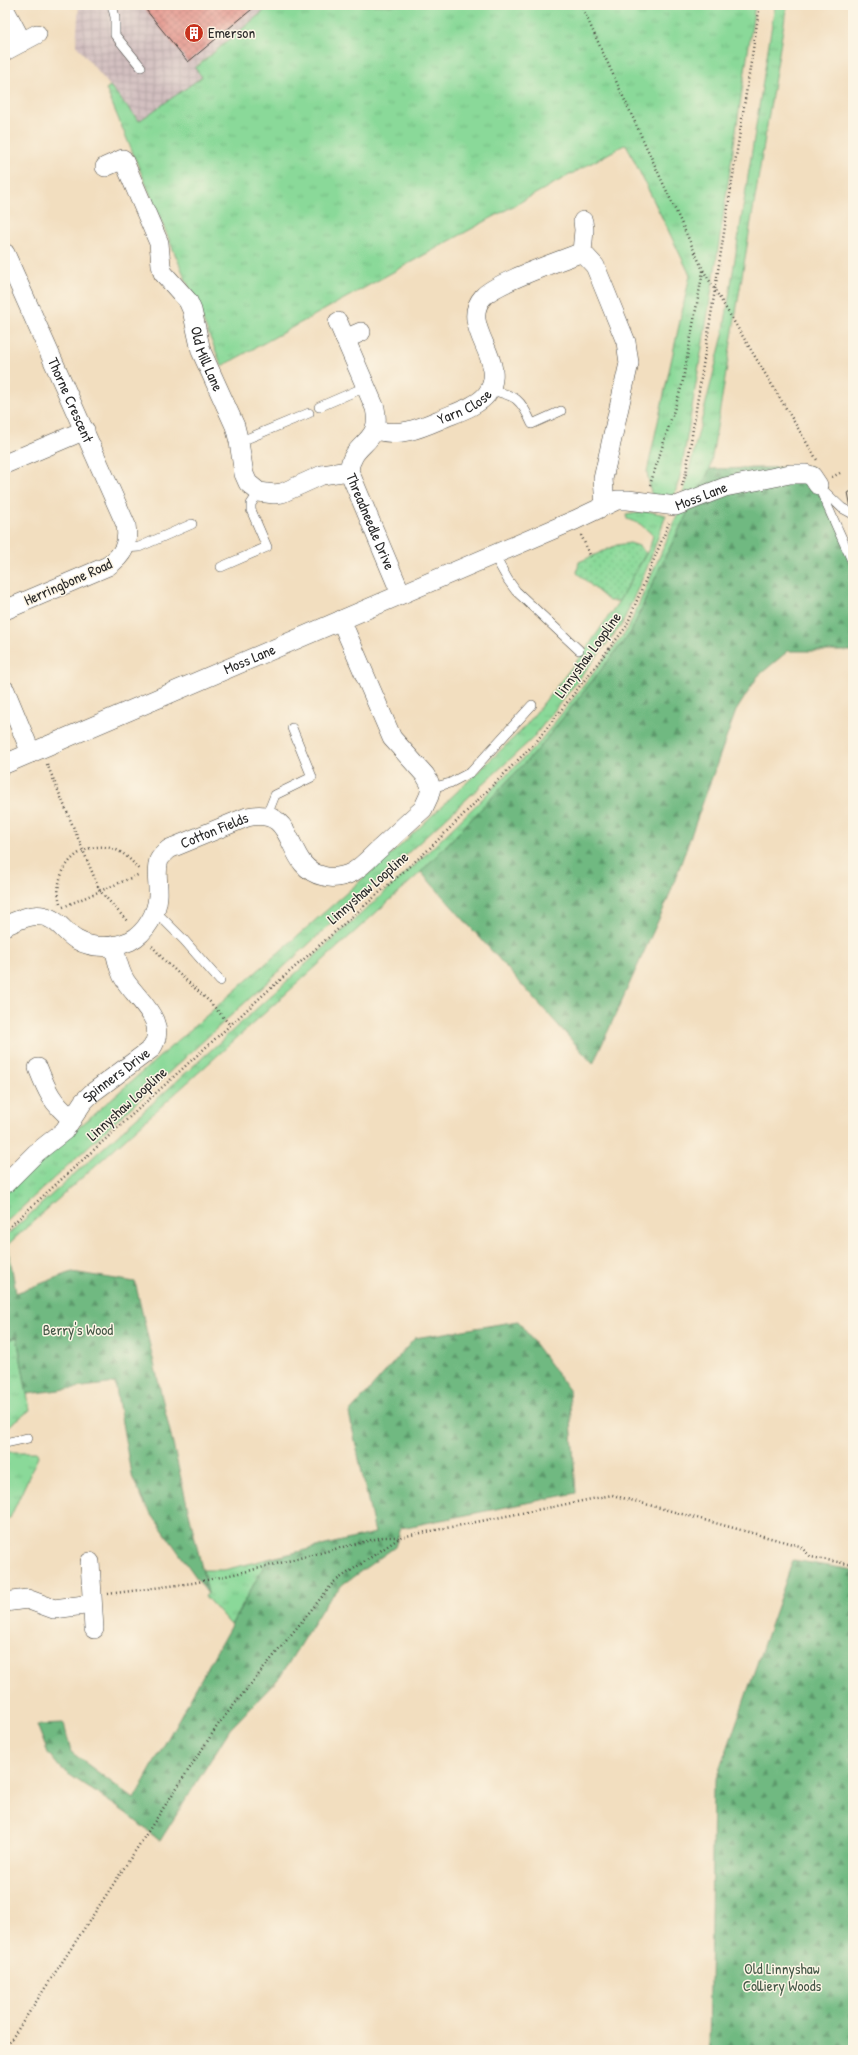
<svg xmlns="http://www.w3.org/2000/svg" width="858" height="2055" font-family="'Patrick Hand',sans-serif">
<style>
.industrial{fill:url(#industrial-grid)}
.grass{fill:url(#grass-tufts);stroke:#5a8262}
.forest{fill:url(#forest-firs);stroke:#4d7256}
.park{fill:url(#park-dots);stroke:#5a8262}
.building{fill:url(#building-cross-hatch)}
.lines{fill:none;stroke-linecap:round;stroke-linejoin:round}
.service-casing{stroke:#494641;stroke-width:10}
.minor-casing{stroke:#494641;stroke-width:20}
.path{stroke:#494641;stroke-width:2.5;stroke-dasharray:1 3;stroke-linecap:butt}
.service{stroke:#fff;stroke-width:9}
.minor{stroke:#fff;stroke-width:19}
.labels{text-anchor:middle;stroke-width:3;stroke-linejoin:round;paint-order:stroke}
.poi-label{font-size:15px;fill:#2b2b2b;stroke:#fcf5e5;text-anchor:start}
.street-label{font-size:15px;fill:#2b2b2b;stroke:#fcf5e5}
.park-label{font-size:15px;fill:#435646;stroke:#fcf5e5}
</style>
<defs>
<pattern id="industrial-grid" width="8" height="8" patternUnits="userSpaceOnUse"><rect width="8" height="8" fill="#d2bfc0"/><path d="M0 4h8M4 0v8" fill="none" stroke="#b4a4a5"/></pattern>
<pattern id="grass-tufts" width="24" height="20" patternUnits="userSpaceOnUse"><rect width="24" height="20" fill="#8ad999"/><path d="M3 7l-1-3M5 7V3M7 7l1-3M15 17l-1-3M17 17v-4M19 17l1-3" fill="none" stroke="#77ba84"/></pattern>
<pattern id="forest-firs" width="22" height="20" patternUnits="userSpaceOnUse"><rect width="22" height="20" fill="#6fb981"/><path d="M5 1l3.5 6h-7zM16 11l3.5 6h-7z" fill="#5b976a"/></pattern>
<pattern id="park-dots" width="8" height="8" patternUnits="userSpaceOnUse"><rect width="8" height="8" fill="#8ad999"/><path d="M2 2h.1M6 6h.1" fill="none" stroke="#77ba84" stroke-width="1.8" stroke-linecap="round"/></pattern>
<pattern id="building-cross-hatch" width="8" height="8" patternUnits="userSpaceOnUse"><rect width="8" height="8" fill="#e28d85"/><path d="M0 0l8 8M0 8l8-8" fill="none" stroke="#b7736d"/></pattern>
</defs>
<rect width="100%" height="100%" fill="#fcf5e5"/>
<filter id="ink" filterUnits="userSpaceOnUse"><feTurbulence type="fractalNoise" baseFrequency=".025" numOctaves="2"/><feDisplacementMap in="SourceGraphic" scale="8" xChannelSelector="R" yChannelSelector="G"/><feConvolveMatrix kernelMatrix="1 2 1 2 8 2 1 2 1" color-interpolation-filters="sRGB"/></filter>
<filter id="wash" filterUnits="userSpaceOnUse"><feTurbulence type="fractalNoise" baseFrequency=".012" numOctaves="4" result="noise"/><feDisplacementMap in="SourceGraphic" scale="16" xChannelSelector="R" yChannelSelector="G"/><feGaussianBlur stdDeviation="0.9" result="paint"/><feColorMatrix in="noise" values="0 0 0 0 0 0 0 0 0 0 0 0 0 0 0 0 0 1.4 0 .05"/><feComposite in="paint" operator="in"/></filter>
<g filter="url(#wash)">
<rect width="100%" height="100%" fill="#f2debf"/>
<path class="industrial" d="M 79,5 L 271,5 L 195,67 L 202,77 L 139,121 L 76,45 Z"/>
<g class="grass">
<path d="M 271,5 L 755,5 L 714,276 L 681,473 L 673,500 L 652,498 L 647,472 L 690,275 L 626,144 L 222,366 L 106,89 L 110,86 L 139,121 L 202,77 L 195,68 Z"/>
<path d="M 775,5 L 787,5 L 710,469 L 661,565 L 631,632 L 539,748 L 421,872 L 5,1247 L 5,1237 L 415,865 L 537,745 L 628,629 L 678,514 L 723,335 Z"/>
<path d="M 647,511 L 666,515 L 647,568 L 622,624 L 532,739 L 5,1223 L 5,1192 L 399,847 L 523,729 L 587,648 L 619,601 L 650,547 L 653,535 L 640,524 L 627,519 L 626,515 Z"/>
<path d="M 17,1337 L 30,1410 L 5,1429 L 5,1341 Z"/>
<path d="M 5,1452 L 37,1452 L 38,1457 L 10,1518 L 5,1518 Z"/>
<path d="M 268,1559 L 231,1625 L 205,1596 L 208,1593 L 203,1570 L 224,1570 Z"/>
</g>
<g class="forest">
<path d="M 812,467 L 853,554 L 853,651 L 788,651 L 758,676 L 736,711 L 668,899 L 593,1064 L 421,872 L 539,748 L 631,632 L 661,565 L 710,469 Z"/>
<path d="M 8,1244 L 16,1293 L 72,1272 L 135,1282 L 208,1594 L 145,1505 L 131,1474 L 115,1383 L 27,1394 L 17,1337 L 5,1341 L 5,1247 Z"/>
<path d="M 518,1321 L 569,1390 L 576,1493 L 401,1528 L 395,1547 L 343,1584 L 325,1604 L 280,1677 L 230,1729 L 160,1841 L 126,1813 L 61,1769 L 48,1753 L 37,1725 L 64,1724 L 71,1752 L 134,1799 L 268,1559 L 375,1533 L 349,1413 L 415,1338 Z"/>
<path d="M 793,1560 L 853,1570 L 853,2050 L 709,2050 L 713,1790 Z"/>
</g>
<path class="park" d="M 630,543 L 639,546 L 646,553 L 619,601 L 609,601 L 577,573 L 579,562 L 617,545 Z"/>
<g id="blocks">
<g class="building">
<path d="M 142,5 L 257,5 L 188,62 Z"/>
<path d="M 848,492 L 853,492 L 853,508 L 851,508 Z"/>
</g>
</g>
</g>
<g filter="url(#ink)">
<use href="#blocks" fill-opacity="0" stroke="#494641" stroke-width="1"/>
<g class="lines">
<defs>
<g id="service">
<path d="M 112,5 L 115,17 L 115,35 L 141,67"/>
<path d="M 489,390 C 516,395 521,399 532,424 L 561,411"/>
<path d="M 319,407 L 365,387"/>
<path d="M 239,442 L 309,413"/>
<path d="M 818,485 L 853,563"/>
<path d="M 822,489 L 842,508 L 853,514"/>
<path d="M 125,548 L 139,547 L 192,524"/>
<path d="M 494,555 L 508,580 L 516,591 L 579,650"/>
<path d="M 221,567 L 267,547 L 251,510 L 251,504 L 259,492"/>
<path d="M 431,788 L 450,783 L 471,772 L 532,705"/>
<path d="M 267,815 L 275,795 L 312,777 L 292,728"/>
<path d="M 155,911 L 184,940 L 220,981"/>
<path d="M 5,1443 L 28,1438"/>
</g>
<g id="minor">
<path d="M 5,10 L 22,42"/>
<path d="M 5,51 L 37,34"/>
<path id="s1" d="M 105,167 L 123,159 L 159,243 L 161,265 L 163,273 L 188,301 L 192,310 L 201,351 L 235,426 L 239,442 L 244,474 L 248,483 L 259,492 L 274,494 L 282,493 L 322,475 L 349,471"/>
<path d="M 583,221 L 584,230 L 582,252 L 595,266 L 600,278 L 626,342 L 629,363 L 603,479 L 605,505"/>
<path id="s2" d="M 5,253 L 126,525 C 129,545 123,555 108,566 L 5,610"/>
<path id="s3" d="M 338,322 L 375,408 C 383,445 352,440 349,471 L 401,594"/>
<path d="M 345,339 L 361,332"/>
<path id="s4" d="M 375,430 C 399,437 418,429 439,420 C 454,413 477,407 487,394 C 511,362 457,326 483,297 C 496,282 561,261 582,252"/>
<path d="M 5,464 L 85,430"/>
<path d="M 5,690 L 31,753"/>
<path id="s5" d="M 5,764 L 575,520 L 617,500 L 628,500 L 676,506 L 725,487 L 790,474 L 806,474 L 812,476 L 818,485"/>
<path id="s6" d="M 5,926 C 18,920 35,911 49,918 C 60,922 67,935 77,940 C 93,949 114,948 130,941 C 146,933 157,913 158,896 C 159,884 155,872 159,860 C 161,856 166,852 169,849 L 247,817 C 300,805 282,867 323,876 C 333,879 343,877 353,872 C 361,867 369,859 376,852 C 392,838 407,823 423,809 L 429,796 L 431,788 L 429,782 L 425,775 L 392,738 L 341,620"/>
<path d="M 38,1068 C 47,1091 52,1103 72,1119"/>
<path id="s7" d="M 5,1184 L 36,1153 L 64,1131 L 83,1102 L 92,1093 L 151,1049 C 169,1023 140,1002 126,982 C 119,972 117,959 114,947"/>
<path d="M 90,1562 L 94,1629"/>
<path d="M 5,1602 L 27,1599 L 54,1609 L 92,1604"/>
</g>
</defs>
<use href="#service" class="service-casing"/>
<use href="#minor" class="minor-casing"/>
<g class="path">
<path d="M 581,5 L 703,270 L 817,460"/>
<path d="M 832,477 L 840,473"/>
<path d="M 650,485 L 682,385 L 703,271"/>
<path d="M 682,486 L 686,473 L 760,5"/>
<path d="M 581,535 L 591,557"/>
<path d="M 47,764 L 100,891 L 128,922"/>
<path d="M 60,903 C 51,871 80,838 114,849 C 125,853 133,862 140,871"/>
<path d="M 63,907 L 140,874"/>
<path d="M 152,946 L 165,961 L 210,1002 L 230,1025"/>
<path d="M 5,1231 L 262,996 L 428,850 L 536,742 L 626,627 L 669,523"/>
<path d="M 108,1594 L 193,1583 L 248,1571 L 383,1537 L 401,1537"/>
<path d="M 5,2049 L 220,1722 L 334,1582 L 401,1537 L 612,1495 L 800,1546 L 811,1557 L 853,1565"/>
</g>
<use href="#service" class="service"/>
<use href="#minor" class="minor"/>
</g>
</g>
<defs>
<symbol id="building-disc" viewBox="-11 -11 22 22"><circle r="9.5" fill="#c8321e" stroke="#fcf5e5"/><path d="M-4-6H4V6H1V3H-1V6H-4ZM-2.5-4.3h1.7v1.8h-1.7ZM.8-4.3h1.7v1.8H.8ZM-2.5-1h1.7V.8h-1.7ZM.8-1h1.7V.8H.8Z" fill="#fff"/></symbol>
</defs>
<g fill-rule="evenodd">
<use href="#building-disc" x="183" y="22" width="22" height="22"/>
</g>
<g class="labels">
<g class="poi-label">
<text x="208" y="38">Emerson</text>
</g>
<g class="street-label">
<text dy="5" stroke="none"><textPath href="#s1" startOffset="240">Old Mill Lane</textPath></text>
<text dy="5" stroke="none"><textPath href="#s2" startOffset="161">Thorne Crescent</textPath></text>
<text dy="5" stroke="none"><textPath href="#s4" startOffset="95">Yarn Close</textPath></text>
<text dy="5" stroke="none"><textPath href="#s5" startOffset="753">Moss Lane</textPath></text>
<text dy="5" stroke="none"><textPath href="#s3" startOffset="220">Threadneedle Drive</textPath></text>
<text transform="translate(68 582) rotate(-24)" y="5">Herringbone Road</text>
<text transform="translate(588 655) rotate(-54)" y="5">Linnyshaw Loopline</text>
<text dy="5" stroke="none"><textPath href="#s5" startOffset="266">Moss Lane</textPath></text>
<text dy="5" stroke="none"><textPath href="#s6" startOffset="292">Cotton Fields</textPath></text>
<text transform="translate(368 888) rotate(-41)" y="5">Linnyshaw Loopline</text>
<text dy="5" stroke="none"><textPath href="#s7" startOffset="157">Spinners Drive</textPath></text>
<text transform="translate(127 1104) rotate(-42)" y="5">Linnyshaw Loopline</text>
</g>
<g class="park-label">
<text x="78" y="1335">Berry's Wood</text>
<text x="782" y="1974">Old Linnyshaw<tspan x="782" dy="17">Colliery Woods</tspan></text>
</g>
</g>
<rect width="858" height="2055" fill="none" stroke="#fcf5e5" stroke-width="20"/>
</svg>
